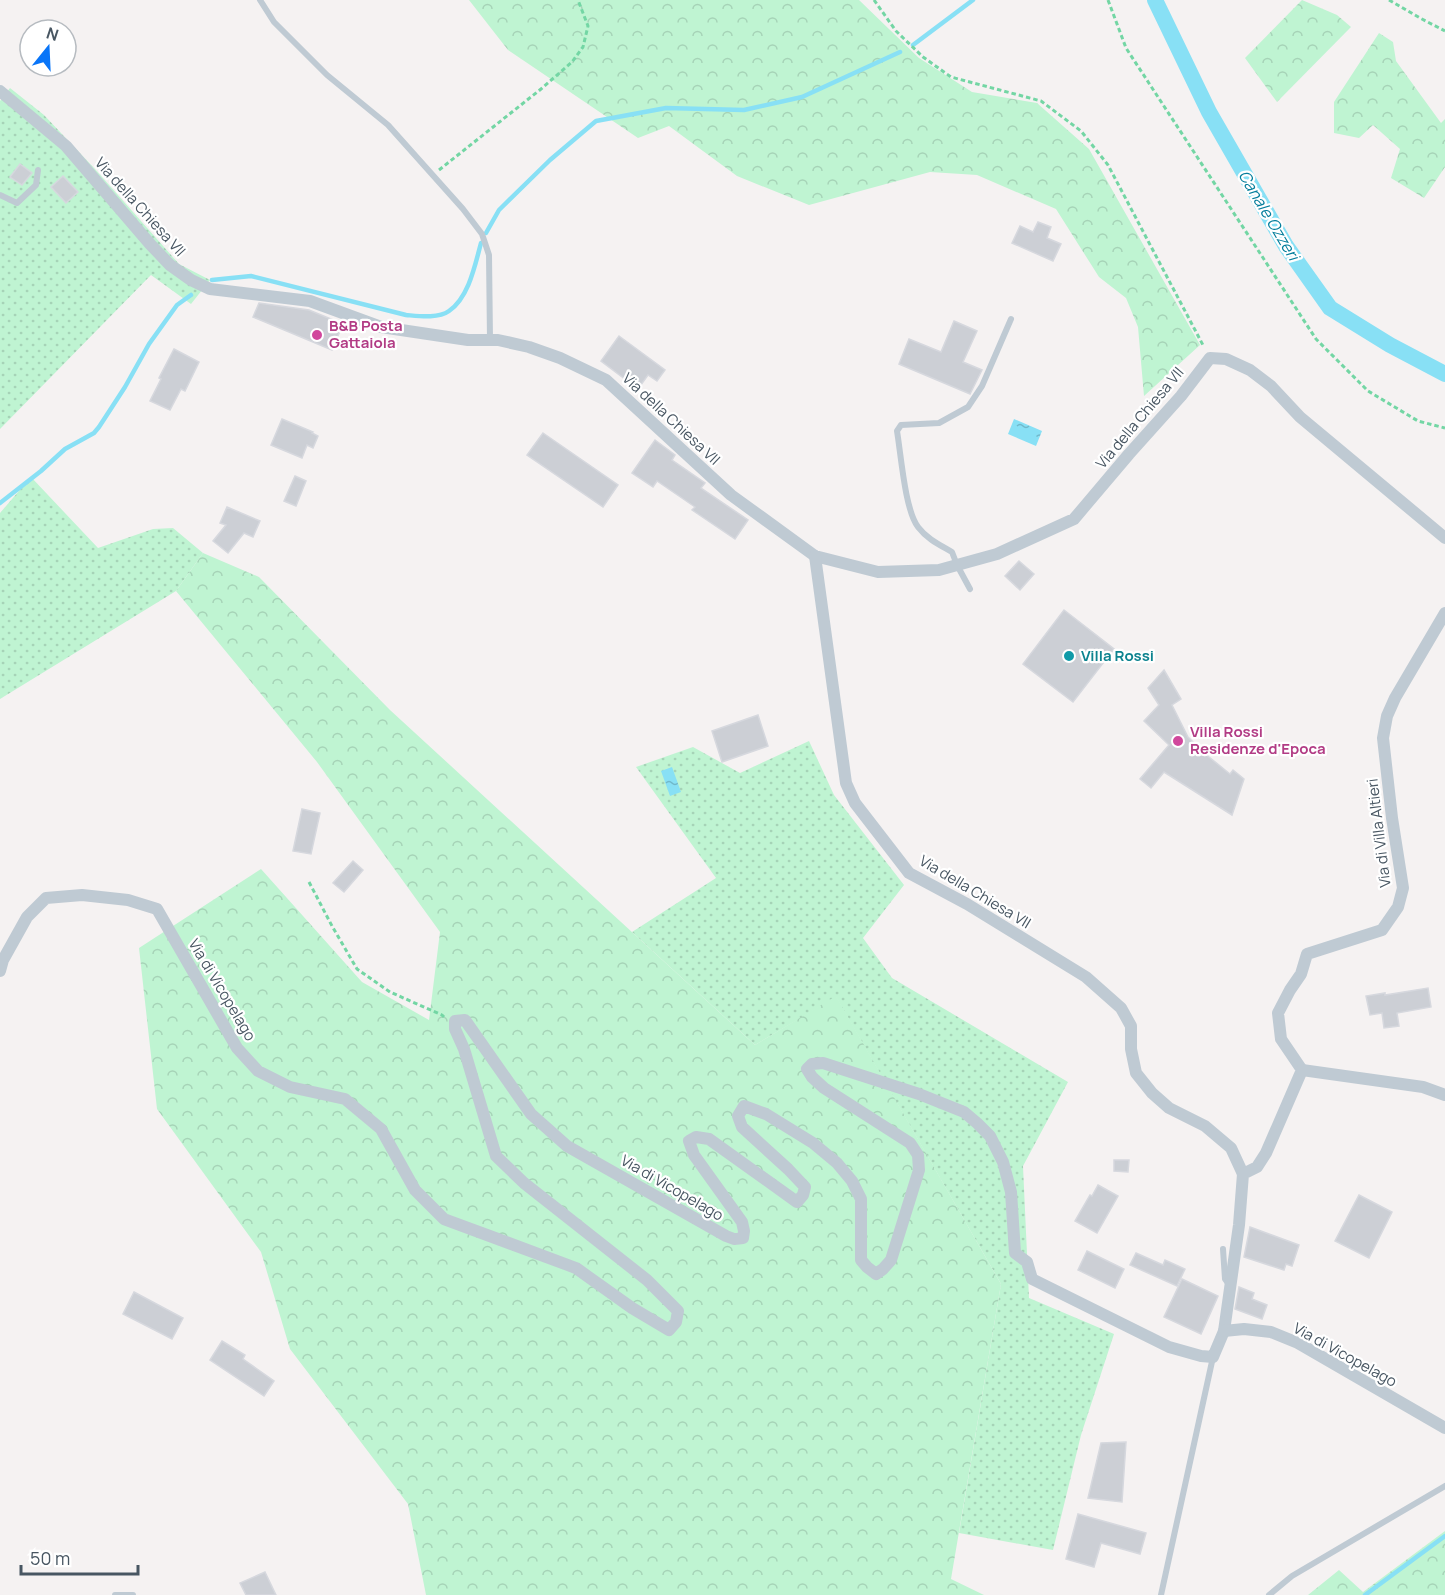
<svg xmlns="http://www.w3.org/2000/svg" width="1445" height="1595" font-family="Manrope,sans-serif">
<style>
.green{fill:url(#green-dots)}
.forest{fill:url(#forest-crowns)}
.water{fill:url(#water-ripples)}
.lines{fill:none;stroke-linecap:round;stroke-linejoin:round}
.stream{stroke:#88e0f5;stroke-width:4.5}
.canal{stroke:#88e0f5;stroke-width:16}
.building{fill:#cccfd5;stroke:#d6d8de;stroke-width:1.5}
.path{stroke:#73d6a4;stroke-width:3;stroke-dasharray:4.5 3;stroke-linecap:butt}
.lane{stroke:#bfcad3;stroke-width:6}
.street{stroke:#bfcad3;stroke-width:12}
.hotel-dot{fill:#d1479c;stroke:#fff;stroke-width:2}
.culture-dot{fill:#0f9aa8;stroke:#fff;stroke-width:2}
.labels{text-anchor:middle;stroke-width:4.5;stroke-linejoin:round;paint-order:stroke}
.street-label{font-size:15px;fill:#485662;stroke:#fff}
.hotel-label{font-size:15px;font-weight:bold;fill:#b23c85;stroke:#fff;text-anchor:start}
.culture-label{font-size:15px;font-weight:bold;fill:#0d838f;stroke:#fff;text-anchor:start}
.water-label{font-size:16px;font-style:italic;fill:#037d9b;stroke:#fff}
</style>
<defs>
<pattern id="green-dots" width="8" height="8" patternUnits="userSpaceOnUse" patternTransform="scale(1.5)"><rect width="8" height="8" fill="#bff4d2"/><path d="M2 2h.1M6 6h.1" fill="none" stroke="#a6d3b7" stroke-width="1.8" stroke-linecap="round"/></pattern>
<pattern id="forest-crowns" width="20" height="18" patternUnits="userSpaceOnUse" patternTransform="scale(1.5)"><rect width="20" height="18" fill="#bff4d2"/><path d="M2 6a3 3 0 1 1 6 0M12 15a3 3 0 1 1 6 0" fill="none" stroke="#a6d3b7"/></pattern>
<pattern id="water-ripples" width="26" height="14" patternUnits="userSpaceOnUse" patternTransform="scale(1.5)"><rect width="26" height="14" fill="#88e0f5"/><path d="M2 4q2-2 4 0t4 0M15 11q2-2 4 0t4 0" fill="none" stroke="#71b8ca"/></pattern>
</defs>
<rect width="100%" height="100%" fill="#f5f2f2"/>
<g class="green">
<path d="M 10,88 L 44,115 L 94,168 L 179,264 L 210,280 L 191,304 L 151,275 L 0,429 L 0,101 Z"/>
<path d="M 31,477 L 98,548 L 153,529 L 173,528 L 203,553 L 176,591 L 0,699 L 0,513 Z"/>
<path d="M 809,741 L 834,795 L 904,885 L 863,938 L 892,978 L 1068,1082 L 1023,1166 L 1029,1298 L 1114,1334 L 1081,1435 L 1053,1550 L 959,1533 L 1001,1284 L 836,997 L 755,1045 L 632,932 L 716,878 L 636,767 L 693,747 L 740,773 Z"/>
</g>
<g class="forest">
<path d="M 469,0 L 859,0 L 919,58 L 972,92 L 1037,103 L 1089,149 L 1200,345 L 1144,396 L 1138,327 L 1126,298 L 1099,277 L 1056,209 L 977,175 L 930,172 L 809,205 L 737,176 L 669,126 L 638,138 L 508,50 Z"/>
<path d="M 1302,0 L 1337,15 L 1351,27 L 1277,102 L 1245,58 Z"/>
<path d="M 1379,33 L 1393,42 L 1396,61 L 1441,123 L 1445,119 L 1445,167 L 1424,198 L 1391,178 L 1400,149 L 1373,125 L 1359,138 L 1334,133 L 1334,102 Z"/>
<path d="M 203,553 L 259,577 L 390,710 L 755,1045 L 836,996 L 1001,1284 L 951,1579 L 984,1595 L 426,1595 L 408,1504 L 290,1349 L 261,1252 L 157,1109 L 139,948 L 261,869 L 362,982 L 429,1020 L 440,932 L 317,762 L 176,591 Z"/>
<path d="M 1445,1531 L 1445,1595 L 1308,1595 L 1339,1570 L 1363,1592 Z"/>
</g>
<g class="water">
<path d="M 1014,419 L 1042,431 L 1036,446 L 1008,434 Z"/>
<path d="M 672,767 L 681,792 L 670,796 L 661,771 Z"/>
</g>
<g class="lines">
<g class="stream">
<path d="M 913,45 L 973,0"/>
<path d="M 486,233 L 499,210 L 550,160 L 596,121 L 666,108 L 744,110 L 802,97 L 900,52"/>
<path d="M 212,280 L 251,276 L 406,315 C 418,316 438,319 449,311 C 469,297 475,265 481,243"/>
<path d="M 0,503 L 41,471 L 65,449 L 94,433 L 99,427 L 125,387 L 149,344 L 177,305 L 191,295"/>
<path d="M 1365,1595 L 1445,1536"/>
</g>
<path class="canal" d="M 1155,0 L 1209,112 L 1286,246 L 1330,308 L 1390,345 L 1445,374"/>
</g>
<g class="building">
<path d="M 20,164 L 32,173 L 22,185 L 10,177 Z"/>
<path d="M 63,176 L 78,192 L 66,203 L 51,187 Z"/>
<path d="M 1038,222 L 1051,227 L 1047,238 L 1061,244 L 1053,261 L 1012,243 L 1020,226 L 1033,232 Z"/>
<path d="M 259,303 L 309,310 L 343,324 L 332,350 L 253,317 Z"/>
<path d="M 954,321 L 977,331 L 963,362 L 982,370 L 970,394 L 899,364 L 909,339 L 941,352 Z"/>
<path d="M 619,336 L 665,370 L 657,381 L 648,375 L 638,389 L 601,361 Z"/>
<path d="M 174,349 L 199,362 L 185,391 L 181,389 L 170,410 L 150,401 L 161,379 L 159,378 Z"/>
<path d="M 282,419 L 313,432 L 312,433 L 318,436 L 313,448 L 307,445 L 302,458 L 271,445 Z"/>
<path d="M 543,433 L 618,485 L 603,507 L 527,455 Z"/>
<path d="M 655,440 L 675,455 L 672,460 L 705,483 L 701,488 L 748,520 L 735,539 L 692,510 L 695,507 L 657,481 L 653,487 L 632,473 Z"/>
<path d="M 295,476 L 306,481 L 296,506 L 284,501 Z"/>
<path d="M 227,507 L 260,521 L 253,537 L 244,533 L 228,553 L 213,541 L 226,525 L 220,523 Z"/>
<path d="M 1019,561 L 1034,574 L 1020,590 L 1005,576 Z"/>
<path d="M 1064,610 L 1114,649 L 1073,702 L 1023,664 Z"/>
<path d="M 1164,670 L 1181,699 L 1172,705 L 1188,737 L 1204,753 L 1230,774 L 1233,770 L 1244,779 L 1232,815 L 1164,772 L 1151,788 L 1140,779 L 1169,745 L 1144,721 L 1159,705 L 1148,688 Z"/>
<path d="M 758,715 L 768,746 L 722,762 L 712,731 Z"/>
<path d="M 302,809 L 320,813 L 311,854 L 293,851 Z"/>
<path d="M 353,861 L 363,870 L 344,892 L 333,883 Z"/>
<path d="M 1428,988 L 1431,1007 L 1397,1013 L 1399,1026 L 1384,1028 L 1382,1013 L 1370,1015 L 1366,996 L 1385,993 L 1385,995 Z"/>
<path d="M 1114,1160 L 1129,1160 L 1128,1172 L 1114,1171 Z"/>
<path d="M 1098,1185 L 1118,1196 L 1097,1233 L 1075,1221 L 1090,1195 L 1092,1196 Z"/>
<path d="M 1359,1195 L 1392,1212 L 1369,1258 L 1335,1241 Z"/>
<path d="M 1250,1227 L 1299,1245 L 1292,1266 L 1286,1264 L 1284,1270 L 1244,1257 Z"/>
<path d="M 1087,1251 L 1124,1269 L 1115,1288 L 1078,1270 Z"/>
<path d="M 1136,1253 L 1163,1265 L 1165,1260 L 1185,1269 L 1177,1286 L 1130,1265 Z"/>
<path d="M 1182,1279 L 1218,1296 L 1201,1334 L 1164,1317 Z"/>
<path d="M 1239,1287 L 1254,1293 L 1252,1299 L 1267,1305 L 1262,1319 L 1235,1309 Z"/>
<path d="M 134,1292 L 183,1318 L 172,1339 L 123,1314 Z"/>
<path d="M 222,1341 L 245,1355 L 243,1359 L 274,1381 L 264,1396 L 210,1360 Z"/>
<path d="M 1126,1442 L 1122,1502 L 1088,1498 L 1101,1443 Z"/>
<path d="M 1078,1514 L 1146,1533 L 1140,1554 L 1101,1543 L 1094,1567 L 1066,1559 Z"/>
<path d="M 265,1572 L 276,1595 L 246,1595 L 240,1583 Z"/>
</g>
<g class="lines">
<g class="path">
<path d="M 874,0 L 896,31 L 923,57 L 951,77 L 1041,101 L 1081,131 L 1108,165 L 1204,347"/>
<path d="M 1108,0 L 1126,48 L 1316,339 L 1368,391 L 1418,421 L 1445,428"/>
<path d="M 1389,0 L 1420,18 L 1445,31"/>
<path d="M 439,170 L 541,89 L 572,62 L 583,47 L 588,26 L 578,0"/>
<path d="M 309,882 L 332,926 L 357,969 L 390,992 L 442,1015 L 444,1017"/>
</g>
<g class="lane">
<path d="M 260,0 L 274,22 L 327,75 L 388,125 L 463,209 L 482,234 L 489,255 L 490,340"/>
<path d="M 0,195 L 17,203 L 36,185 L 38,170"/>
<path d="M 970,589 L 957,565 L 952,552 C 940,545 927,539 918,527 C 905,510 901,455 897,431 L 901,425 L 939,423 L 968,407 L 982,386 L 1011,319"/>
<path d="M 1223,1249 L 1225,1279 L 1230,1286"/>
<path d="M 115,1595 L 133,1595"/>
<path d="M 1161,1595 L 1213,1357"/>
<path d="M 1269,1595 L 1292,1576 L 1445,1486"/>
</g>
<g class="street">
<path d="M 0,91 L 66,146 L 150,244 L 170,265 L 191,280 L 210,289 L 310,301 L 381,327 L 468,340 L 498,340 L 529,347 L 560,358 L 606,380 L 731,495 L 815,556 L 878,572 L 939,570 L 997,554 L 1074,519 L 1129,454 L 1181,396 L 1210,358 L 1226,359 L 1250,370 L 1271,386 L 1300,417 L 1445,538"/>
<path d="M 815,556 L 846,783 L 855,803 L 909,873 L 967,904 L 1086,977 L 1121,1008 L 1131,1026 L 1131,1049 L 1136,1073 L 1152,1093 L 1169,1108 L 1205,1126 L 1231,1148 L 1243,1174"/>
<path d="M 0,971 L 3,960 L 27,917 L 46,898 L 82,895 L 128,900 L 157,909 L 237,1048 L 258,1071 L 290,1087 L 345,1099 L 381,1129 L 415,1190 L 444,1219 L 576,1268 L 632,1308 L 669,1330 L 676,1322 L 678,1311 L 647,1280 L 524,1183 L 496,1156 L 464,1049 L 455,1029 L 455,1021 L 465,1020 L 531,1114 L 567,1146 L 726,1236 L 734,1239 L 743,1238 L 744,1231 L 742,1222 L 694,1155 L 689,1141 L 696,1137 L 709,1139 L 797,1202 L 803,1195 L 805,1187 L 788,1169 L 742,1127 L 738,1116 L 744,1106 L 766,1114 L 813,1143 L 837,1163 L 852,1181 L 861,1199 L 861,1260 L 867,1267 L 876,1274 L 883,1269 L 891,1260 L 919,1170 L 918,1155 L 910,1143 L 824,1088 L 812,1077 L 807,1069 L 812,1064 L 823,1063 L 919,1094 L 964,1112 L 977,1123 L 990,1136 L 1003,1162 L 1011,1192 L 1015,1253 L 1027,1262 L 1032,1279 L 1169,1347 L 1201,1356 L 1213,1357 L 1224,1331 L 1239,1225 L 1243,1174 L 1257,1167 L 1266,1153 L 1302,1070 L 1281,1039 L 1278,1013 L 1290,990 L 1301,974 L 1307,954 L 1382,930 L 1398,907 L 1403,888 L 1392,818 L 1383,738 L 1387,716 L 1395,698 L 1445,613"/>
<path d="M 1302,1070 L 1423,1087 L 1445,1095"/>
<path d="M 1224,1331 L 1244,1329 L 1271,1332 L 1298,1343 L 1445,1428"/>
</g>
</g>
<g class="hotel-dot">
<circle cx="317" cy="335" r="6"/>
<circle cx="1178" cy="741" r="6"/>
</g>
<circle class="culture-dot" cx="1069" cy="656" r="6"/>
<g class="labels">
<g class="street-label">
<text transform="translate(140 207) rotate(48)" y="5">Via della Chiesa VII</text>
<text transform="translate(1140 418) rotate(-50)" y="5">Via della Chiesa VII</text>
<text transform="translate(671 419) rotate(43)" y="5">Via della Chiesa VII</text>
<text transform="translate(1379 833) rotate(-97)" y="5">Via di Villa Altieri</text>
<text transform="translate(975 892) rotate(31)" y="5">Via della Chiesa VII</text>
<text transform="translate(222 990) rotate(59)" y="5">Via di Vicopelago</text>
<text transform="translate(672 1188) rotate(30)" y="5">Via di Vicopelago</text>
<text transform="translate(1345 1355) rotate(29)" y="5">Via di Vicopelago</text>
</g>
<g class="hotel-label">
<text x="329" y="331">B&amp;B Posta<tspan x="329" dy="17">Gattaiola</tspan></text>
<text x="1190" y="737">Villa Rossi<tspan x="1190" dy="17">Residenze d'Epoca</tspan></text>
</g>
<g class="culture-label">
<text x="1081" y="661">Villa Rossi</text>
</g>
<g class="water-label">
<text transform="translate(1269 215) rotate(59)" y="6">Canale Ozzeri</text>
</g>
</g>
<g transform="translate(48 48) rotate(18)"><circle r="28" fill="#ffffff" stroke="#b6bbc0" stroke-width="1.5"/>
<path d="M0-4.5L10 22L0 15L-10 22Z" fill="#0975f8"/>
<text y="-9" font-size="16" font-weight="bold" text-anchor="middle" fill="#485662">N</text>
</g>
<path d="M21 1565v9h117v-9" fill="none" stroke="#485662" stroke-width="3"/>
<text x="30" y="1565" font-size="18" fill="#485662" stroke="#ffffff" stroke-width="4.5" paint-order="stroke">50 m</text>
</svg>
